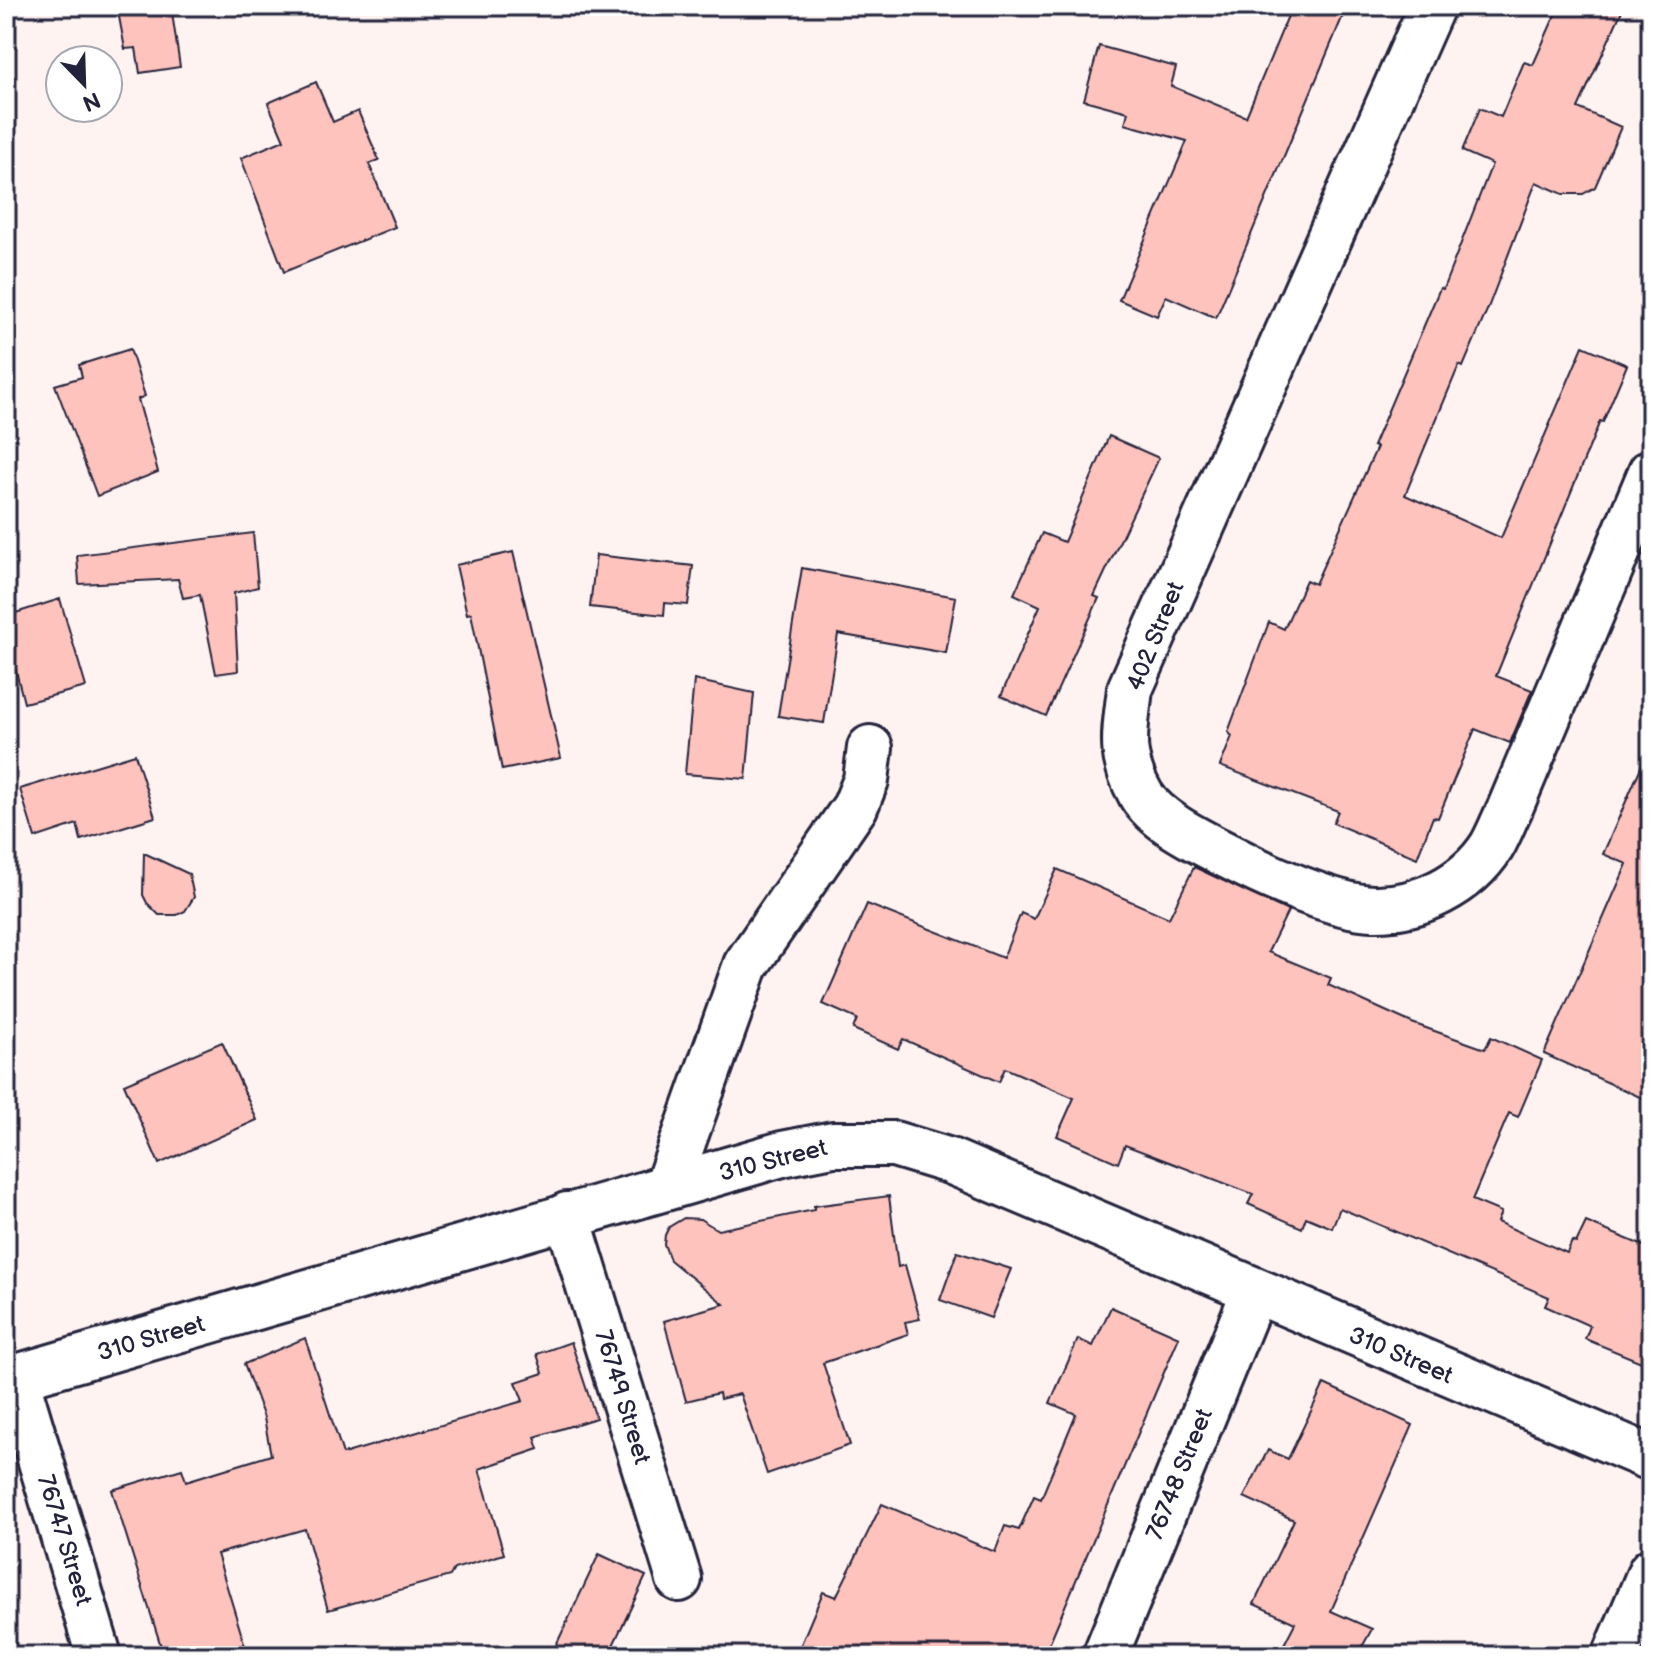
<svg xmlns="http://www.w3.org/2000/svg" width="1657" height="1662" font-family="'Balsamiq Sans',sans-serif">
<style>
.building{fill:#ffc3bd;stroke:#22223b;stroke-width:2}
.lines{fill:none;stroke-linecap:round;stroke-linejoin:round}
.minor-casing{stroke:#22223b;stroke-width:50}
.minor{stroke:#fff;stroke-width:44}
.labels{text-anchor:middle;stroke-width:8;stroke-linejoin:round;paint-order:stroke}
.street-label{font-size:24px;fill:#22223b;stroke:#fff}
</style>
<rect width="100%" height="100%" fill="#fff3f2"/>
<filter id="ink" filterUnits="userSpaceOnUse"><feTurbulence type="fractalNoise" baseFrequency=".0125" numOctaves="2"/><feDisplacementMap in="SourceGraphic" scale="16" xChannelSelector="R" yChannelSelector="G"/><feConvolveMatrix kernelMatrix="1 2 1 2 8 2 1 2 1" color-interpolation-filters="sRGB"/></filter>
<g filter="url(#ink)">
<g class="building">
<path d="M 117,6 L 171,6 L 180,67 L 140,73 L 136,48 L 125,49 Z"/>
<path d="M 1292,6 L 1347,6 L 1216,318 L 1166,296 L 1157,316 L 1119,300 L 1187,141 L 1125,124 L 1128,112 L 1084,100 L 1099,46 L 1176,67 L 1171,86 L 1246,117 Z"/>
<path d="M 1559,6 L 1624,6 L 1578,108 L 1621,127 L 1595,187 L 1583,194 L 1563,194 L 1536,182 L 1488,308 L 1463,367 L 1459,365 L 1405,495 L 1501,538 L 1583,346 L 1627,365 L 1603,422 L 1600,421 L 1496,676 L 1532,690 L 1510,743 L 1475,729 L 1438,818 L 1433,817 L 1417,858 L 1333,823 L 1338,811 L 1220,766 L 1232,736 L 1228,732 L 1269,622 L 1284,629 L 1306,580 L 1315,584 L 1377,447 L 1373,446 L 1440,288 L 1443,289 L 1492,164 L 1462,151 L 1480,108 L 1501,117 L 1524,62 L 1533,65 Z"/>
<path d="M 316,82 L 333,122 L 358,111 L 379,160 L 369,164 L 395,227 L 284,272 L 241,158 L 284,140 L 268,103 Z"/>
<path d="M 130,349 L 145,396 L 138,399 L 158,472 L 97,496 L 55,385 L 82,377 L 79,365 Z"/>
<path d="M 1109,436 L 1159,458 L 1094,596 L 1099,598 L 1046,716 L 1001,696 L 1040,606 L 1014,594 L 1042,533 L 1064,542 Z"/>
<path d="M 253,533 L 258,587 L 234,593 L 238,671 L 216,674 L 200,595 L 183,598 L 178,579 L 79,584 L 77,555 Z"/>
<path d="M 513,552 L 561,758 L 502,770 L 471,613 L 467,614 L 456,565 Z"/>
<path d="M 596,555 L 693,566 L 688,605 L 665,603 L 664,615 L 590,607 Z"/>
<path d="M 802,568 L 956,597 L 946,653 L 838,634 L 824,723 L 778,716 Z"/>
<path d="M 60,599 L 86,687 L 24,703 L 16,671 L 6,676 L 6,616 Z"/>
<path d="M 694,680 L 754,693 L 746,779 L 685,774 Z"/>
<path d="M 1651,744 L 1651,1102 L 1544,1054 L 1627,864 L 1603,854 Z"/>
<path d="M 135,754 L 155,817 L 81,840 L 77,824 L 35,838 L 20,789 Z"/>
<path d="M 144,853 L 189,874 L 194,897 L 185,911 L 177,915 L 159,915 L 147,903 L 143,895 Z"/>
<path d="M 1194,867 L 1288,911 L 1268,952 L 1331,978 L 1328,985 L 1412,1023 L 1485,1049 L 1491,1037 L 1542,1060 L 1518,1117 L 1509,1113 L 1472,1200 L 1501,1212 L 1497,1222 L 1567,1253 L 1572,1241 L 1576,1243 L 1586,1222 L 1651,1249 L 1651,1366 L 1585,1339 L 1590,1326 L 1545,1306 L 1549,1297 L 1340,1208 L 1332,1228 L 1306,1217 L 1302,1228 L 1248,1204 L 1253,1194 L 1125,1145 L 1118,1163 L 1057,1136 L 1074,1098 L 1005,1068 L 999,1082 L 903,1039 L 898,1049 L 853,1029 L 857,1019 L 823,1004 L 867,904 L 1003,958 L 1021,913 L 1034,919 L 1057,869 L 1169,918 Z"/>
<path d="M 222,1042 L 257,1120 L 159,1164 L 124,1084 Z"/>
<path d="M 889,1196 L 898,1267 L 905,1265 L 920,1319 L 905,1322 L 908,1334 L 823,1363 L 850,1445 L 767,1474 L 740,1394 L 720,1399 L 719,1393 L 686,1401 L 664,1321 L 724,1304 L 670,1260 L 664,1244 L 665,1235 L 669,1227 L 684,1218 L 700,1219 L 718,1230 L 814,1210 L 814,1206 Z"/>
<path d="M 957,1252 L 1011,1269 L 991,1318 L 940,1300 Z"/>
<path d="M 1111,1307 L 1179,1337 L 1044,1656 L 796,1656 L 823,1592 L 836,1597 L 882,1504 L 995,1552 L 1005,1526 L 1019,1530 L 1034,1496 L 1041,1499 L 1076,1414 L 1050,1403 L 1078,1339 L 1093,1346 Z"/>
<path d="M 305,1338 L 343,1454 L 523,1401 L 516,1382 L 543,1373 L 537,1354 L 571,1342 L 596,1418 L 535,1437 L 539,1449 L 479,1469 L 504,1554 L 454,1569 L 450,1576 L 328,1610 L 305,1529 L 217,1554 L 248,1656 L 164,1656 L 112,1490 L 182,1469 L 186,1481 L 271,1455 L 264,1418 L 244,1364 Z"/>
<path d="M 1324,1384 L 1413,1425 L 1331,1611 L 1372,1629 L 1357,1656 L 1278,1656 L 1295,1623 L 1254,1604 L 1294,1520 L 1244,1497 L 1268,1450 L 1288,1459 Z"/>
<path d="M 599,1554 L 646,1576 L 608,1656 L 551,1656 Z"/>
</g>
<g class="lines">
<defs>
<g id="minor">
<path d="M 1432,6 L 1130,689 C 1125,733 1118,754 1141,795 C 1157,822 1203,843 1230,857 C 1264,875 1335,907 1373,908 C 1419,909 1467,885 1492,846 C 1499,834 1504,820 1510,808 L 1651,472"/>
<path d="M 667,1187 L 746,965 L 855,807 L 866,780 L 870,748"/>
<path d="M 567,1215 L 679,1579"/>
<path d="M 16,1378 L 99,1656"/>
<path d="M 6,1380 L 782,1154 L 833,1144 L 894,1144 L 950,1161 L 1651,1458"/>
<path d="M 1105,1656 L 1254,1292"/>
<path d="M 1615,1656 L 1651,1571"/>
</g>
</defs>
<use href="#minor" class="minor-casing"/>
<use href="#minor" class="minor"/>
</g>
</g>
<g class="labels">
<g class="street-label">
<text transform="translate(1155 636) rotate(-68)" y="8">402 Street</text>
<text transform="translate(773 1160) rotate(-14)" y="8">310 Street</text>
<text transform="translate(151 1338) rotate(-16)" y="8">310 Street</text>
<text transform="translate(1401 1355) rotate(23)" y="8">310 Street</text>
<text transform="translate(623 1397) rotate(73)" y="8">76749 Street</text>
<text transform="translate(1179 1474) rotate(-68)" y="8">76748 Street</text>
<text transform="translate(65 1540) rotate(73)" y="8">76747 Street</text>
</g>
</g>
<rect width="1657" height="1662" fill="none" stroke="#fff" stroke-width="32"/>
<rect x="16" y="16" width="1625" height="1630" fill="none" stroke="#22223b" stroke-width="3" filter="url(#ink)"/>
<g transform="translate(84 84) rotate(157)"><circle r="38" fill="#ffffff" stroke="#a7a7b1" stroke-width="2"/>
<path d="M0-6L14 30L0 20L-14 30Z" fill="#22223b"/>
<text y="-12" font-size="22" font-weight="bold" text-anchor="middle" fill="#22223b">N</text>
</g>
</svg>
